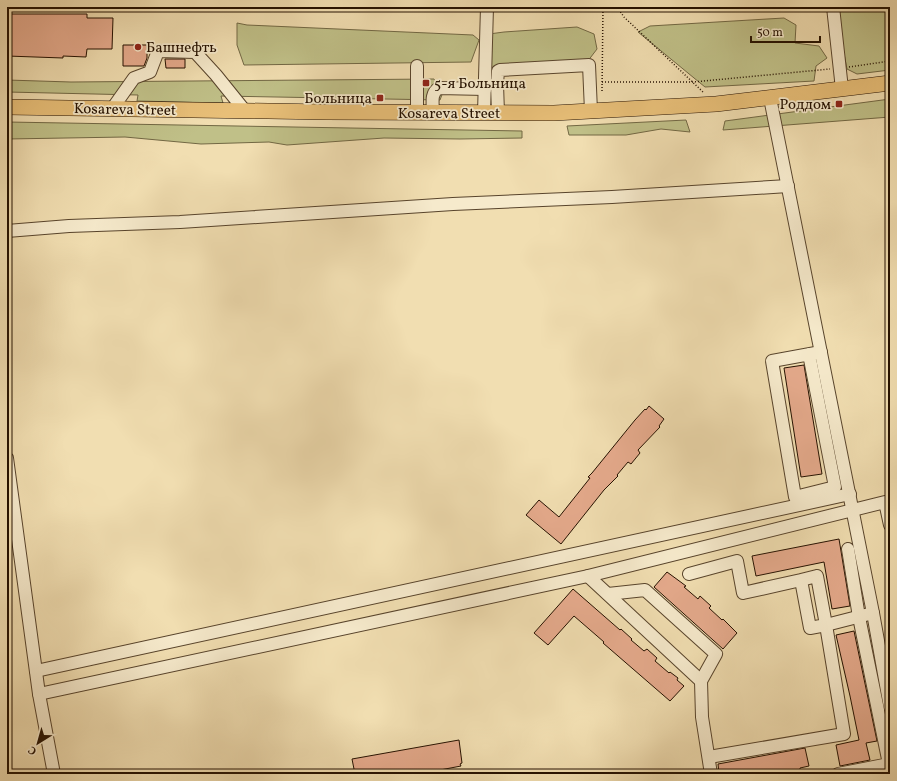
<svg xmlns="http://www.w3.org/2000/svg" width="897" height="781" font-family="Vollkorn,serif">
<style>
.green{fill:#c0c088;stroke:#726844}
.building{fill:#e5aa8c;stroke:#251100}
.lines{fill:none;stroke-linecap:round;stroke-linejoin:round}
.minor-casing{stroke:#58442c;stroke-width:14}
.major-casing{stroke:#251100;stroke-width:16}
.path{stroke:#251100;stroke-width:1.5;stroke-dasharray:1 2;stroke-linecap:butt}
.minor{stroke:#f6eacc;stroke-width:12}
.major{stroke:#e8bf78;stroke-width:15}
.poi-dot{fill:#8f2418;stroke:#f6eacc;stroke-width:1.5}
.labels{text-anchor:middle;stroke-width:3.5;stroke-linejoin:round;paint-order:stroke}
.poi-label{font-size:15px;fill:#251100;stroke:#f6eacc;text-anchor:start}
.street-label{font-size:15px;fill:#251100;stroke:#f6eacc}
</style>
<rect width="100%" height="100%" fill="#f1deb1"/>
<filter id="stains"><feTurbulence type="fractalNoise" baseFrequency=".005" numOctaves="4"/><feColorMatrix values="0 0 0 0 .2 0 0 0 0 .09 0 0 0 0 .02 0 0 0 .5 -.17"/></filter>
<radialGradient id="worn" r=".72"><stop offset=".6" stop-color="#630" stop-opacity="0"/><stop offset="1" stop-color="#630" stop-opacity=".3"/></radialGradient>
<g class="green">
<path d="M 835,7 L 890,7 L 890,70 L 857,74 L 847,69 Z"/>
<path d="M 784,18 L 796,25 L 795,43 L 819,46 L 827,58 L 816,66 L 814,81 L 705,87 L 638,32 L 650,26 Z"/>
<path d="M 237,23 L 247,25 L 473,35 L 479,40 L 471,62 L 244,65 L 237,45 Z"/>
<path d="M 577,27 L 594,34 L 597,49 L 581,70 L 491,74 L 489,34 L 504,32 Z"/>
<path d="M 434,79 L 443,92 L 440,100 L 221,96 L 223,103 L 137,101 L 138,95 L 7,92 L 7,80 L 71,82 Z"/>
<path d="M 890,99 L 890,117 L 723,130 L 725,121 Z"/>
<path d="M 686,120 L 690,132 L 661,129 L 626,135 L 569,135 L 567,126 Z"/>
<path d="M 7,122 L 522,131 L 522,138 L 460,139 L 384,138 L 287,145 L 269,142 L 201,144 L 125,137 L 7,139 Z"/>
</g>
<g class="building">
<path d="M 7,14 L 87,14 L 87,18 L 113,18 L 112,49 L 87,49 L 86,57 L 63,56 L 63,58 L 7,56 Z"/>
<path d="M 123,45 L 147,45 L 147,58 L 144,66 L 123,66 Z"/>
<path d="M 165,59 L 185,59 L 185,68 L 166,68 Z"/>
<path d="M 804,365 L 822,474 L 801,477 L 784,368 Z"/>
<path d="M 649,406 L 664,419 L 659,426 L 660,427 L 638,450 L 640,453 L 631,464 L 628,462 L 617,475 L 618,476 L 604,490 L 561,544 L 526,515 L 539,500 L 559,517 L 590,478 L 588,477 L 592,473 L 635,420 L 645,409 L 646,410 Z"/>
<path d="M 839,539 L 850,606 L 832,609 L 824,562 L 756,576 L 752,556 Z"/>
<path d="M 667,572 L 682,583 L 686,586 L 684,587 L 698,599 L 700,596 L 711,606 L 709,608 L 722,620 L 723,619 L 737,633 L 723,649 L 654,587 Z"/>
<path d="M 573,589 L 620,630 L 621,629 L 632,639 L 631,640 L 644,651 L 647,649 L 657,658 L 655,661 L 669,673 L 670,672 L 678,678 L 677,680 L 684,686 L 670,701 L 603,643 L 604,642 L 574,616 L 548,645 L 534,633 Z"/>
<path d="M 854,631 L 877,741 L 866,743 L 870,760 L 840,766 L 836,745 L 859,740 L 850,696 L 836,635 Z"/>
<path d="M 459,740 L 462,763 L 460,764 L 461,766 L 419,774 L 355,774 L 352,759 Z"/>
<path d="M 805,748 L 809,766 L 800,768 L 800,770 L 790,772 L 790,770 L 773,774 L 719,774 L 718,764 Z"/>
</g>
<g class="lines">
<defs>
<g id="minor">
<path d="M 833,7 L 842,89"/>
<path d="M 770,98 L 873,613 L 890,707"/>
<path d="M 112,109 L 134,78 L 150,72 L 158,51 L 195,52 L 216,75 L 245,111"/>
<path d="M 417,112 L 417,66"/>
<path d="M 433,112 C 433,104 430,93 439,88 L 485,89"/>
<path d="M 484,113 L 487,7"/>
<path d="M 498,113 L 497,84 L 498,71 L 500,70 L 589,65 L 591,111"/>
<path d="M 7,231 L 69,226 L 180,222 L 453,204 L 612,197 L 788,186"/>
<path d="M 809,354 L 835,487 L 795,497 L 772,361 L 821,352"/>
<path d="M 7,458 L 39,694 L 54,774"/>
<path d="M 689,574 L 737,561 L 743,593 L 801,580 L 810,628 L 826,625 L 817,576 L 801,580"/>
<path d="M 608,594 L 645,590 L 716,654 L 701,681 L 702,717 L 711,774"/>
<path d="M 36,671 L 850,494"/>
<path d="M 701,681 L 588,576 L 885,502 L 890,525"/>
<path d="M 39,694 L 588,576"/>
<path d="M 709,757 L 844,734 L 826,625 L 873,613"/>
<path d="M 838,774 L 889,764 L 859,617 L 848,549"/>
</g>
<path id="major" d="M 7,107 L 326,112 L 554,113 L 716,104 L 890,83"/>
</defs>
<use href="#minor" class="minor-casing"/>
<use href="#major" class="major-casing"/>
<g class="path">
<path d="M 617,7 L 624,17 L 703,92"/>
<path d="M 849,67 L 890,61"/>
<path d="M 602,82 L 693,82 L 830,69"/>
<path d="M 602,91 L 603,7"/>
</g>
<use href="#minor" class="minor"/>
<use href="#major" class="major"/>
</g>
<g class="poi-dot">
<circle cx="138" cy="47" r="4"/>
<rect x="422" y="79" width="8" height="8" rx="2"/>
<rect x="376" y="94" width="8" height="8" rx="2"/>
<rect x="835" y="100" width="8" height="8" rx="2"/>
</g>
<g class="labels">
<g class="poi-label">
<text x="146" y="52">Башнефть</text>
<text x="434" y="88">5-я Больница</text>
<text x="372" y="103" text-anchor="end">Больница</text>
<text x="831" y="109" text-anchor="end">Роддом</text>
</g>
<g class="street-label">
<text transform="translate(125 109) rotate(1)" y="5">Kosareva Street</text>
<text x="449" y="118">Kosareva Street</text>
</g>
</g>
<rect width="897" height="781" fill="none" stroke="#f1deb1" stroke-width="24"/>
<rect x="8" y="8" width="881" height="765" fill="none" stroke="#251100" stroke-width="2"/>
<rect x="12" y="12" width="873" height="757" fill="none" stroke="#251100"/>
<g transform="translate(38 743) rotate(217)" stroke="#f6eacc" stroke-width="3" paint-order="stroke">
<path d="M0-3L7 15L0 10L-7 15Z" fill="#251100"/>
<text y="-6" font-size="11" font-weight="bold" text-anchor="middle" fill="#251100">С</text>
</g>
<path d="M751 36v6h69v-6" fill="none" stroke="#251100" stroke-width="2"/>
<text x="757" y="36" font-size="12" fill="#251100" stroke="#f6eacc" stroke-width="3" paint-order="stroke">50 m</text>
<rect width="100%" height="100%" filter="url(#stains)"/>
<rect width="100%" height="100%" fill="url(#worn)"/>
</svg>
